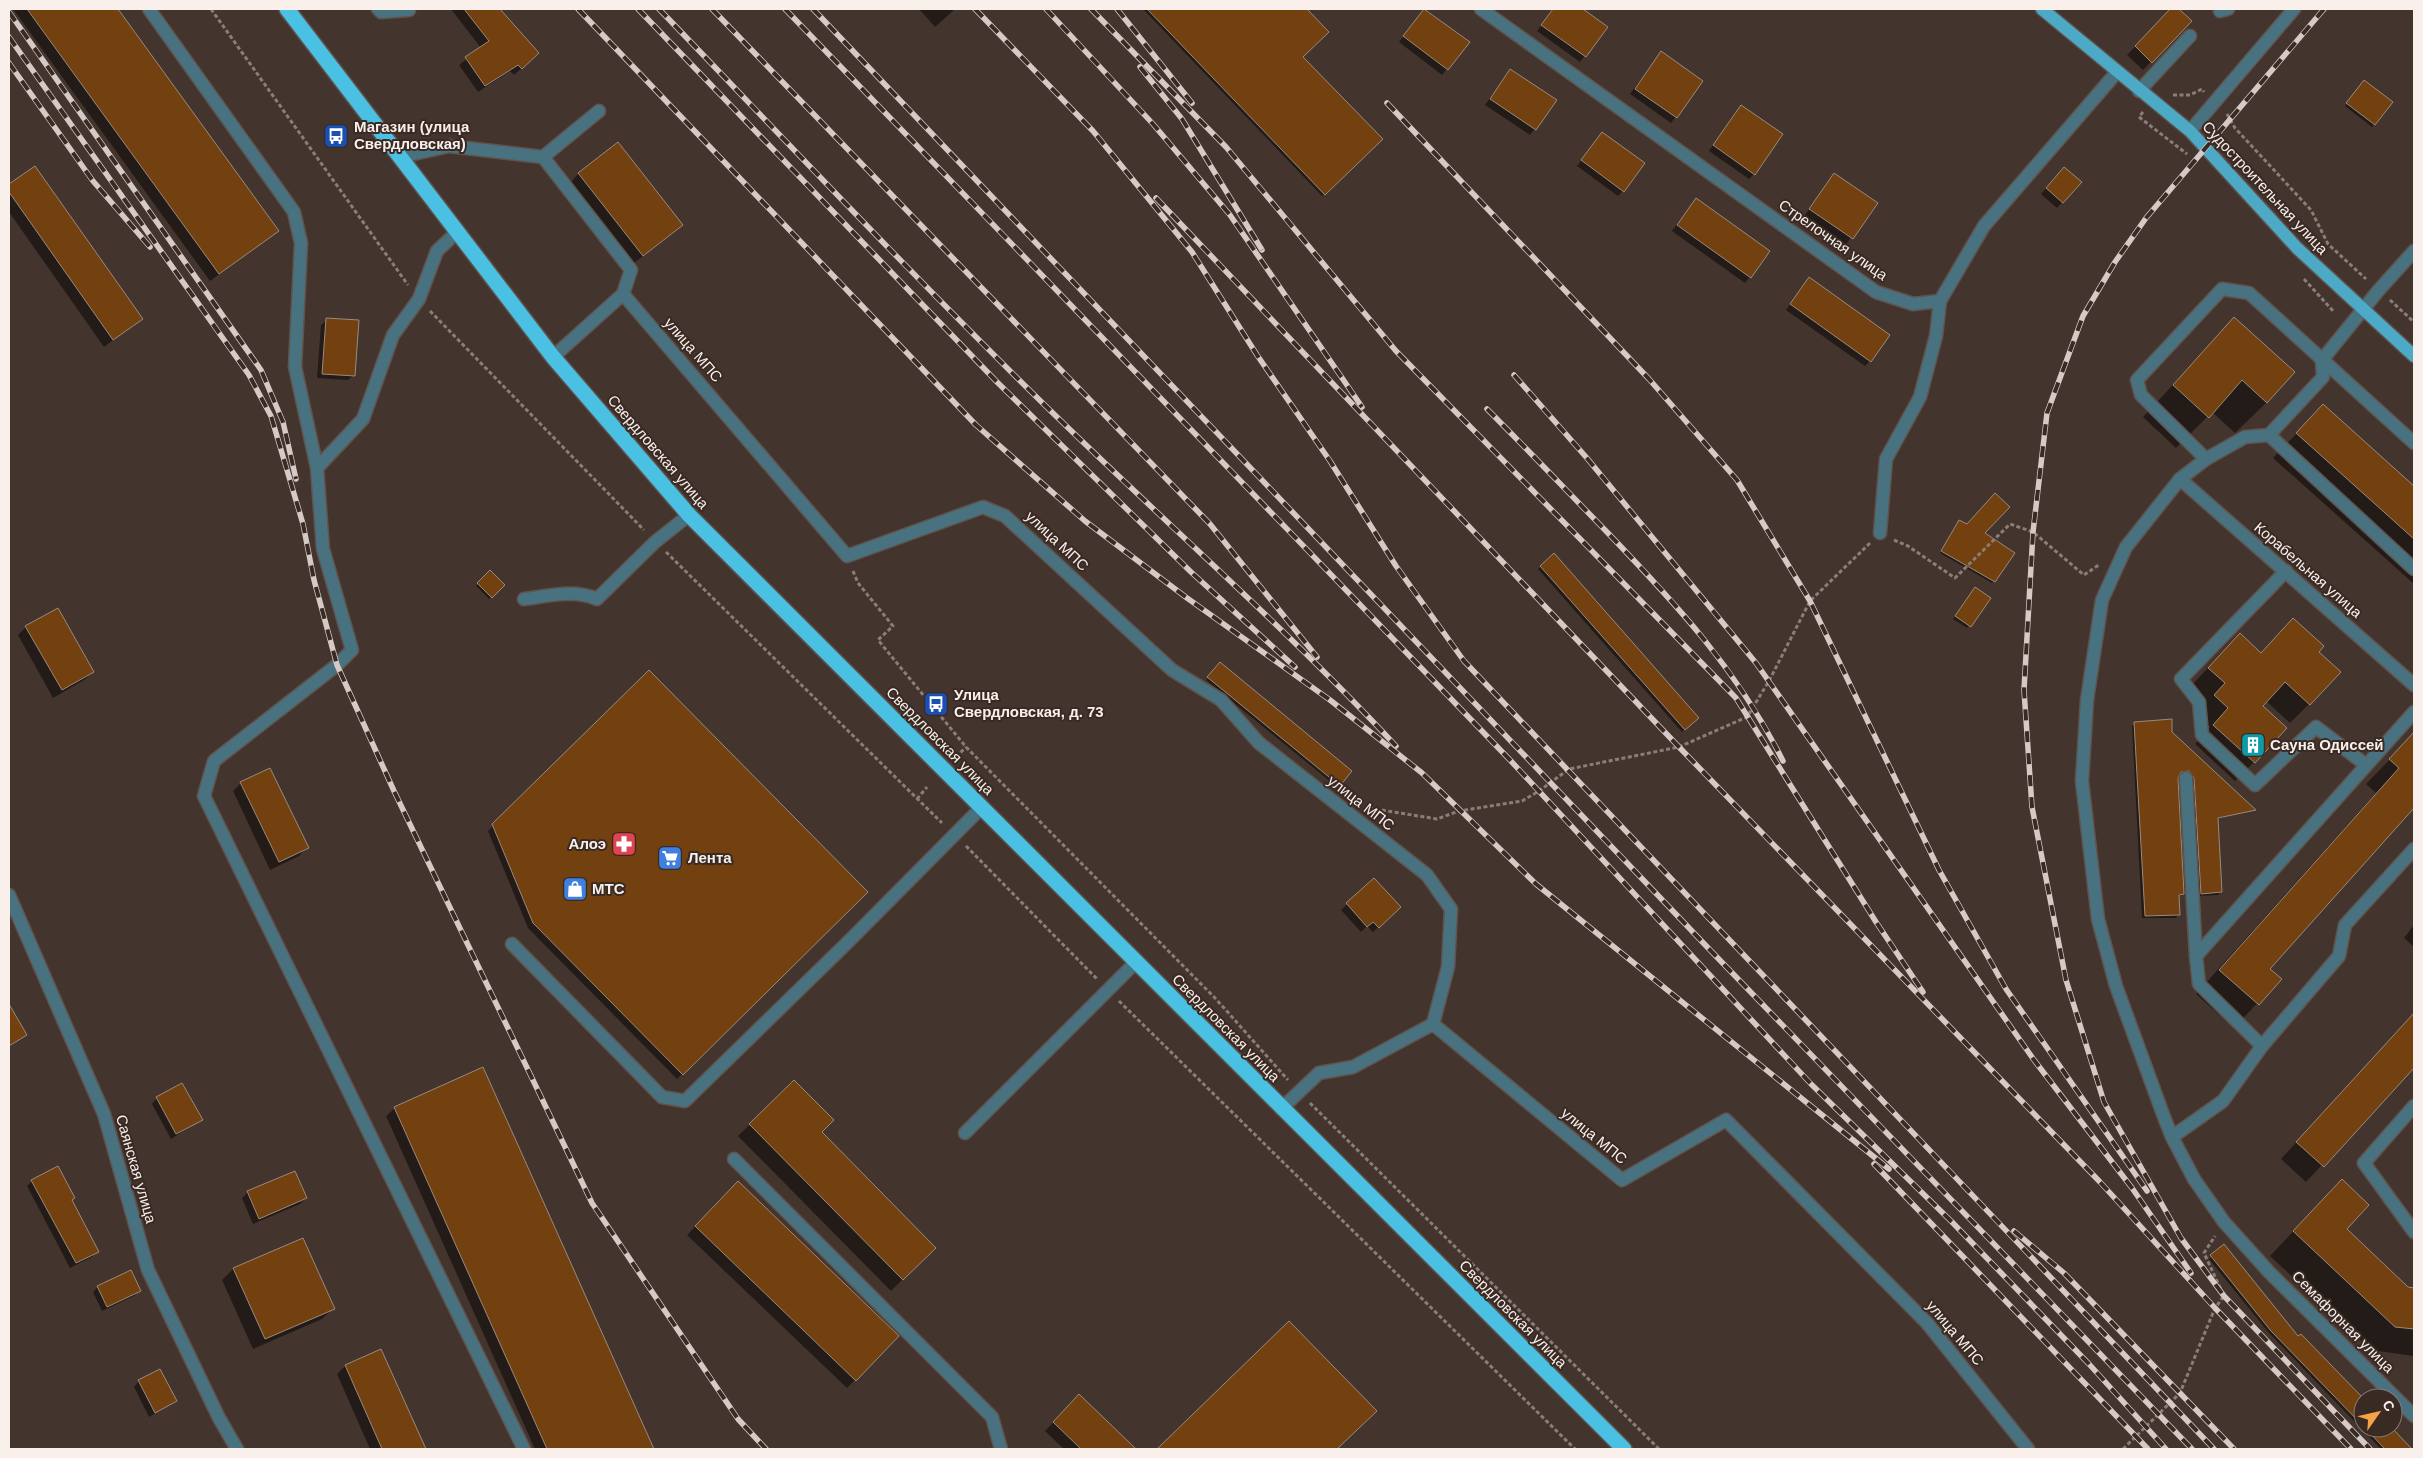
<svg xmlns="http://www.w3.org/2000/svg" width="2423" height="1458" font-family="Helvetica,sans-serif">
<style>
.shadow{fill:#0007}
.building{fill:#73410f;stroke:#998a7f}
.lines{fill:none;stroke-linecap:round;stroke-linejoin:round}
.minor-casing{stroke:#60524c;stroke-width:15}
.major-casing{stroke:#60524c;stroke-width:15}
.highway-casing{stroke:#60524c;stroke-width:18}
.path{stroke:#8b7e78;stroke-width:3;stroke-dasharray:4 2.5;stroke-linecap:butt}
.minor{stroke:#487280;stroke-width:12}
.major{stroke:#4caac7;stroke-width:12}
.highway{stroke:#4ac0e3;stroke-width:15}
.rail-casing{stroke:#d5cac6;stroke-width:5.5}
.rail{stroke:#392a24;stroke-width:4;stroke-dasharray:11;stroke-linecap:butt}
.labels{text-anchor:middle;stroke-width:4;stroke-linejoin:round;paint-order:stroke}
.poi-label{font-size:15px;font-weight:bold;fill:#f9efeb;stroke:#392a24;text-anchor:start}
.street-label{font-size:15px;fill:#f9efeb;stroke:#392a24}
</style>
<rect width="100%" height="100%" fill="#43342e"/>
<g class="shadow">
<path d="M 13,9 L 117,9 L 277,231 L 210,281 Z"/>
<path d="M 451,9 L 498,9 L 511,25 L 531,60 L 514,75 L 510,71 L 478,92 L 459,65 L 481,48 Z"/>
<path d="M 919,9 L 953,9 L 954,10 L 935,27 Z"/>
<path d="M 1143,9 L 1305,9 L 1327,32 L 1302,57 L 1381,139 L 1322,196 Z"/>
<path d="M 1425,9 L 1468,42 L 1442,75 L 1399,42 Z"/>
<path d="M 1553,9 L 1580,9 L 1606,27 L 1580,62 L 1537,31 Z"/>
<path d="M 2172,9 L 2177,9 L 2190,21 L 2143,70 L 2127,55 Z"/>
<path d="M 1661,53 L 1702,81 L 1671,123 L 1630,94 Z"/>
<path d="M 1511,70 L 1555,100 L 1530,135 L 1485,105 Z"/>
<path d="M 2362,84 L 2391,102 L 2372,127 L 2345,106 Z"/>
<path d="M 1736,112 L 1754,174 L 1749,179 L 1709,151 Z"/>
<path d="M 1602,133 L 1623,191 L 1618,196 L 1577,166 Z"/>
<path d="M 35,167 L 142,318 L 104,347 L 9,212 L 9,186 Z"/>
<path d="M 2064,168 L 2080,182 L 2057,208 L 2041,194 Z"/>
<path d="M 579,173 L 673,233 L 634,263 L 571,182 Z"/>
<path d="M 1834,175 L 1876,204 L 1846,244 L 1805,215 Z"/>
<path d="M 1696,199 L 1750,277 L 1745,283 L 1672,231 Z"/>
<path d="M 1809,279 L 1870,361 L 1865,366 L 1786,310 Z"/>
<path d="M 2234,319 L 2267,402 L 2235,433 L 2212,412 L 2176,448 L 2143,417 Z"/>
<path d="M 327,320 L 354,375 L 348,380 L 317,378 L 321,325 Z"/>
<path d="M 2323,406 L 2414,488 L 2414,584 L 2273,458 Z"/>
<path d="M 1959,521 L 1983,534 L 1994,581 L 1992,583 L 1940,553 Z"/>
<path d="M 1554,555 L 1698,718 L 1682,732 L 1538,569 Z"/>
<path d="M 490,572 L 503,585 L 489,599 L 476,586 Z"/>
<path d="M 1975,588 L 1989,598 L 1967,628 L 1953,619 Z"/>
<path d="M 2293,619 L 2317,652 L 2309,704 L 2290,723 L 2266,701 L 2261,706 L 2254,762 L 2235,781 L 2195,744 L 2210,727 L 2196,715 L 2207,703 L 2190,687 L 2221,654 L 2260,654 Z"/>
<path d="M 26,627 L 93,672 L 84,680 L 53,698 L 18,635 Z"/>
<path d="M 1218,666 L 1339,785 L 1337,787 L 1206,680 Z"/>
<path d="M 649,672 L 866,892 L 677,1079 L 528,928 L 488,831 Z"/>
<path d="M 2135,723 L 2171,732 L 2254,810 L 2217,819 L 2221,892 L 2218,895 L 2198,896 L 2186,773 L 2179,774 L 2177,778 L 2183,894 L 2178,897 L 2178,915 L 2176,918 L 2142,918 L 2132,726 Z"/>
<path d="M 2409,740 L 2414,744 L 2414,806 L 2268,969 L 2280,979 L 2234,1028 L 2196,994 L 2376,793 L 2366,784 Z"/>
<path d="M 241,783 L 307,847 L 299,856 L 270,870 L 233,791 Z"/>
<path d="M 1374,879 L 1394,913 L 1373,932 L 1367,926 L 1361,932 L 1341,910 Z"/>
<path d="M 2414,925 L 2414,947 L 2404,938 Z"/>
<path d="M 9,1006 L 26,1034 L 9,1047 Z"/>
<path d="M 2414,1013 L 2414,1066 L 2306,1182 L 2281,1159 Z"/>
<path d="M 794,1081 L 820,1132 L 934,1248 L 891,1291 L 738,1136 Z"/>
<path d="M 157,1098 L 201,1120 L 171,1139 L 152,1104 Z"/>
<path d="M 395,1108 L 651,1447 L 649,1449 L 535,1449 L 386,1116 Z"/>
<path d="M 295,1172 L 306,1198 L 300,1204 L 253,1224 L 242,1198 L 248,1192 Z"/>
<path d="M 32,1181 L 70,1201 L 97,1252 L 92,1257 L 70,1268 L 27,1186 Z"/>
<path d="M 738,1183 L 898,1336 L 847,1388 L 687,1235 Z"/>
<path d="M 2318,1205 L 2407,1288 L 2414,1289 L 2414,1356 L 2371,1350 L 2270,1256 Z"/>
<path d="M 2224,1246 L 2298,1338 L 2363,1400 L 2363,1428 L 2390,1428 L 2411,1449 L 2381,1449 L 2269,1333 L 2209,1259 Z"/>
<path d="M 233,1269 L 334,1308 L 322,1319 L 253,1349 L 222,1280 Z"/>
<path d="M 98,1287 L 140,1290 L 134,1296 L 102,1311 L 93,1292 Z"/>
<path d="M 1289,1322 L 1375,1411 L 1335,1449 L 1159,1449 Z"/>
<path d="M 381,1350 L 424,1449 L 370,1449 L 337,1374 L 345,1366 Z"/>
<path d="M 139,1381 L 175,1401 L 149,1417 L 134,1387 Z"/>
<path d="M 1079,1396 L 1134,1449 L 1064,1449 L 1045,1431 Z"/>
</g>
<g class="building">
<path d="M 27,9 L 118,9 L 279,231 L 219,274 Z"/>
<path d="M 464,9 L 500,9 L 539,53 L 522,69 L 518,65 L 485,86 L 465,57 L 489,41 Z"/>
<path d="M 1147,9 L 1307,9 L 1329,32 L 1303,57 L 1383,139 L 1325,195 Z"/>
<path d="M 1424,9 L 1470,42 L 1448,70 L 1403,36 Z"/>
<path d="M 1553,9 L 1583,9 L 1608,27 L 1586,57 L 1541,25 Z"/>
<path d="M 2170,9 L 2179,9 L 2192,21 L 2152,63 L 2135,46 Z"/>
<path d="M 1661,51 L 1703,81 L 1677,118 L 1635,89 Z"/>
<path d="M 1510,69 L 1557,100 L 1536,130 L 1490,99 Z"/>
<path d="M 2364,80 L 2393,102 L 2375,125 L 2346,103 Z"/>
<path d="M 1741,105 L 1783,134 L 1755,175 L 1713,145 Z"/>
<path d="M 1602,132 L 1645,163 L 1624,192 L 1581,160 Z"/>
<path d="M 618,142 L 683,225 L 643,256 L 578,173 Z"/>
<path d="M 35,166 L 143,319 L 113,340 L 9,192 L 9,184 Z"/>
<path d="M 2064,167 L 2082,182 L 2063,203 L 2046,188 Z"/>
<path d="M 1834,173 L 1878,203 L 1853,239 L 1809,209 Z"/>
<path d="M 1696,198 L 1770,251 L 1751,278 L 1677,225 Z"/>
<path d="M 1809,277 L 1890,335 L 1871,362 L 1790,304 Z"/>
<path d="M 2234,317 L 2295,372 L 2267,403 L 2242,380 L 2209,418 L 2173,385 Z"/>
<path d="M 326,318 L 359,320 L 355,376 L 322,374 Z"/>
<path d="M 2323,404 L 2414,486 L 2414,539 L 2296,433 Z"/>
<path d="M 1995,493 L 2010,507 L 1985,533 L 2015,553 L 1995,582 L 1941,551 L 1959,520 L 1967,524 Z"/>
<path d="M 1554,553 L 1699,718 L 1685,730 L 1540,566 Z"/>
<path d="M 490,570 L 505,585 L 492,598 L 477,583 Z"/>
<path d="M 1975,587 L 1991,598 L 1971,627 L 1955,616 Z"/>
<path d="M 58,608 L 94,672 L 62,690 L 25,626 Z"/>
<path d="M 2293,618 L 2324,646 L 2319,652 L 2341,672 L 2310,705 L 2285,682 L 2263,706 L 2287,728 L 2255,763 L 2213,725 L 2228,708 L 2214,695 L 2225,683 L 2208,668 L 2240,633 L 2261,653 Z"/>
<path d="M 1220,662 L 1352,771 L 1340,786 L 1207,677 Z"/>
<path d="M 649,670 L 868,892 L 683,1075 L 533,923 L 492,824 Z"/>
<path d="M 2172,719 L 2172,732 L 2256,810 L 2218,818 L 2222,892 L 2201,894 L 2194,778 L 2189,771 L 2181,772 L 2178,778 L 2184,894 L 2179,895 L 2180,915 L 2145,916 L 2134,722 Z"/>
<path d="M 2414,732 L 2414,808 L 2270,969 L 2282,979 L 2259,1005 L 2219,970 L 2399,768 L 2389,759 Z"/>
<path d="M 270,768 L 309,848 L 279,862 L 240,782 Z"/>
<path d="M 1374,878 L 1401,907 L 1379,928 L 1373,922 L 1367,927 L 1346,903 Z"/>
<path d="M 9,1004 L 27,1035 L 9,1046 Z"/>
<path d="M 2414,1013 L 2414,1068 L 2324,1167 L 2296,1142 Z"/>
<path d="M 483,1067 L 654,1449 L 547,1449 L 394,1107 Z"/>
<path d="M 794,1080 L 834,1120 L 822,1132 L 936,1248 L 903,1280 L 749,1124 Z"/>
<path d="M 182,1083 L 203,1120 L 176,1134 L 156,1097 Z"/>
<path d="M 58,1166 L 75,1198 L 72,1200 L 99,1252 L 76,1263 L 31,1180 Z"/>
<path d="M 295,1171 L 307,1198 L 259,1219 L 247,1191 Z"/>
<path d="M 2342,1179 L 2369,1205 L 2347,1229 L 2408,1287 L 2414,1288 L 2414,1329 L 2395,1327 L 2293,1231 Z"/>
<path d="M 738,1181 L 899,1336 L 856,1381 L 695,1226 Z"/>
<path d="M 303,1238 L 335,1309 L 265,1339 L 233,1268 Z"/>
<path d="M 2224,1244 L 2298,1336 L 2301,1334 L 2363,1398 L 2363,1426 L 2271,1331 L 2210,1255 Z"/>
<path d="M 131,1270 L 141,1291 L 107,1307 L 97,1286 Z"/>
<path d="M 1289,1321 L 1377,1411 L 1337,1449 L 1157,1449 Z"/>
<path d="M 381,1349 L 426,1449 L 382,1449 L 345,1365 Z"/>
<path d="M 160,1369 L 177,1401 L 155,1413 L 138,1380 Z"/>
<path d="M 1079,1394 L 1136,1449 L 1081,1449 L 1053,1422 Z"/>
<path d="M 2365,1428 L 2392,1428 L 2412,1449 L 2385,1449 Z"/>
</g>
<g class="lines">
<defs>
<g id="minor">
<path d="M 149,9 L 294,212 L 301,243 L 295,367 L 317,468 L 323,549 L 352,650 L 337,665 L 214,761 L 204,796 L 524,1449"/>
<path d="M 378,9 L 381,12 L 409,10"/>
<path d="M 1481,9 L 1876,292 L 1913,304 L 1940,301 L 1984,226 L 2117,72"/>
<path d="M 2220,11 L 2228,9"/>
<path d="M 2139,91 L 2190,36"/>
<path d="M 2190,131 L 2294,9"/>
<path d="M 400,157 L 449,146 L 543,157 L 599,111"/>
<path d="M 543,157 L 631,270 L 623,294"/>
<path d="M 2414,251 L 2378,291 L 2322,360 L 2323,377 L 2269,435 L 2245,437 L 2206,459 L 2180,479 L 2126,547 L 2102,600 L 2087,700 L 2082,781 L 2098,919 L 2116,986 L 2164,1117 L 2172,1137 L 2194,1179 L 2224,1222 L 2269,1272 L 2414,1416"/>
<path d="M 553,357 L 623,294 L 847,556 L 983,507 L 1005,516 L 1172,670 L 1221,700 L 1259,743 L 1427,875 L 1451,909 L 1448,967 L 1433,1024 L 1622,1180 L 1726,1120 L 1927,1323 L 2028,1449"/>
<path d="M 2269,435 L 2414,569"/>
<path d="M 2206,459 L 2141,395 L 2137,380 L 2222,289 L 2249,293 L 2414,443"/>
<path d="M 317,468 L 363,419 L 393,335 L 419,299 L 437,251 L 457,232"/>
<path d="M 2180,479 L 2414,685"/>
<path d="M 1880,533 L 1886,459 L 1920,397 L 1936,336 L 1940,301"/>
<path d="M 2286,571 L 2181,679 L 2199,702 L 2202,735 L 2255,785 L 2316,727 L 2366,765"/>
<path d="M 524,599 C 548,596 574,589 597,599 L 655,542 L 689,515"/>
<path d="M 2186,778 L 2196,956"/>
<path d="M 9,895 L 104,1114 L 148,1270 L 219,1418 L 237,1449"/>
<path d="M 512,944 L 662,1097 L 685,1101 L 850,940 L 982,807"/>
<path d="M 2262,1046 L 2339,956 L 2345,925 L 2414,849"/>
<path d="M 2414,1106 L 2364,1163 L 2414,1232"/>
<path d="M 1281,1109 L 1319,1073 L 1353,1067 L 1433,1024"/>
<path d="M 965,1133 L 1136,962"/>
<path d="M 2172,1137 L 2223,1101 L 2262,1046 L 2199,984 L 2196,956 L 2414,712"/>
<path d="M 734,1159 L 992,1417 L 1001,1449"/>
</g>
<path id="major" d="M 2042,9 L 2190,131 L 2297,248 L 2414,356"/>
<path id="highway" d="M 287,9 L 553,357 L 689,515 L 1624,1449"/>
</defs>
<use href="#minor" class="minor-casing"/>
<use href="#major" class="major-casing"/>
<use href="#highway" class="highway-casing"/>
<g class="path">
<path d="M 211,9 L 408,285"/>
<path d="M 2173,95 L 2190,95 L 2202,89 L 2204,92"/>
<path d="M 2143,112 L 2139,117 L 2187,154"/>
<path d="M 2227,114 L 2235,128 L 2311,210 L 2328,244 L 2366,279"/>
<path d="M 2304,279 L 2334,312"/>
<path d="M 2390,300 L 2414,322"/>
<path d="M 430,311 L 644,530"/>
<path d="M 1894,540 L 1908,546 L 1955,578 L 2010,524 L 2033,532 L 2084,575 L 2100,564"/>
<path d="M 666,552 L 942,823"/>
<path d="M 853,571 L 858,583 L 893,626 L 878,640 L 966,747 L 1216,999 L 1288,1080"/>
<path d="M 956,757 L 966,747"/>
<path d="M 917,799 L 927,787"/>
<path d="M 1369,808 L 1437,819 L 1459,811 L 1522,801 L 1539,791 L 1569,769 L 1679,747 L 1747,717 L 1769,681 L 1810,601 L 1870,543"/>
<path d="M 966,846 L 1097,979"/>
<path d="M 1119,1001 L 1575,1449"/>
<path d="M 1310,1103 L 1659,1449"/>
<path d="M 2123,1449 L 2180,1393 L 2215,1308 L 2224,1296 L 2204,1253 L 2215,1236"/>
</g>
<use href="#minor" class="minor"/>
<use href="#major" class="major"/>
<use href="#highway" class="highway"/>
<defs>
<g id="rail">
<path d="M 578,9 L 976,425 L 1085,521 L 1187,598 L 1330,700 L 1422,773 L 1536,884 L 1889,1169"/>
<path d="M 638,9 L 997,382 L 1191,572 L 1295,667"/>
<path d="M 659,9 C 791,146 921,285 1058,418 C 1170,527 1289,631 1396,746"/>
<path d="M 712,9 L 1210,524 L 1317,657"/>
<path d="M 785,9 L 1510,760 L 1811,1084 L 1952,1222 L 2089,1364 L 2166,1449"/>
<path d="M 813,9 L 1711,951 L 2192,1449"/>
<path d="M 975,9 L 1093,131 L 1192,252 L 1257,355 L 1330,461 L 1396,566 L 1464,661 L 2214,1449"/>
<path d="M 1046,9 L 1153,124 L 1230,215 L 1362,407"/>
<path d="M 1091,9 L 1226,147 L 1396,351 L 1736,698 L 1876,922 L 1923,992"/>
<path d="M 1117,9 L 1192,103"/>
<path d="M 2324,9 L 2146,218 L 2115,262 L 2083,316 L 2047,413 L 2033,532 L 2024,690 L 2032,807 L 2066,980 L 2104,1102 L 2181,1238 L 2224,1296 L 2370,1449"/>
<path d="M 9,12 L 261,370 L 283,422 L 296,479"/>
<path d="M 9,37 L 249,375 L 271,416 L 303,524 L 314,580 L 337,665 L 394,791 L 592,1203 L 738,1419 L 766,1449"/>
<path d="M 9,63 L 93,181 L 150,247"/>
<path d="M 1140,67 L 1182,119 L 1262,250"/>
<path d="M 1387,103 L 1649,379 L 1737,480 L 1810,601 L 1939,870 L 2006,989 L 2147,1191"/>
<path d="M 1156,198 L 1679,747 L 2100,1182 L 2215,1308 L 2351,1449"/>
<path d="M 1514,375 L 1586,457 L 1756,663 L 2034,1060 L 2132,1188 L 2191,1273"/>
<path d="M 1487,409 C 1527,449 1566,490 1606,531 C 1676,604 1737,669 1783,761"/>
<path d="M 1874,1164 L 2148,1449"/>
<path d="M 2014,1231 L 2064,1273 L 2234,1449"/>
</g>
</defs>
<use href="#rail" class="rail-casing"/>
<use href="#rail" class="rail"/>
</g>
<defs>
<symbol id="bus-square" viewBox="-11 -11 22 22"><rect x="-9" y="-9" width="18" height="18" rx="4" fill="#1a4fb4" stroke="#392a24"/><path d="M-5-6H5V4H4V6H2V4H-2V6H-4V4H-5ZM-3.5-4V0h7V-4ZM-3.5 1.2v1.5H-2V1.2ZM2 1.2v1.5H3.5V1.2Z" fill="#fff"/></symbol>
<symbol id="building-square" viewBox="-11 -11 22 22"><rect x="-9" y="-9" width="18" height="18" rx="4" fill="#0f9aa8" stroke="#392a24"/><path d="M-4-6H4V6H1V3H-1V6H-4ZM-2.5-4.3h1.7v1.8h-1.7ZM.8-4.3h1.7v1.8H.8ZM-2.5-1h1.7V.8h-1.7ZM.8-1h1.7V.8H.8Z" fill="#fff"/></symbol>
<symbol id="pharmacy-square" viewBox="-11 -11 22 22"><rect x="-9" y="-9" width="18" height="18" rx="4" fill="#e0444e" stroke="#392a24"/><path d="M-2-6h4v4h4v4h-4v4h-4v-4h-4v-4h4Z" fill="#fff"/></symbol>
<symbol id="supermarket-square" viewBox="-11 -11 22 22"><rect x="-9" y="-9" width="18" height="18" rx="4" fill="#3f7fe0" stroke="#392a24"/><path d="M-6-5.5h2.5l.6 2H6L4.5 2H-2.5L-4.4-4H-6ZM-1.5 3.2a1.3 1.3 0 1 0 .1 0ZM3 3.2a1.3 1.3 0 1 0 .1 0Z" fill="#fff"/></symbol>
<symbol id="shop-square" viewBox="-11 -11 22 22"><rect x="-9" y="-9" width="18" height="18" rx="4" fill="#3f7fe0" stroke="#392a24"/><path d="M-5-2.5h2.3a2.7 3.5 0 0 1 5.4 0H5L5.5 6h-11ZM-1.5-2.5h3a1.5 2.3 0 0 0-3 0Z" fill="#fff"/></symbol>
</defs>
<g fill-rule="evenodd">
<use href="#bus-square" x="322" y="122" width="28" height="28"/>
<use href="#bus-square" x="922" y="690" width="28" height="28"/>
<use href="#building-square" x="2239" y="731" width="28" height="28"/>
<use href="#pharmacy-square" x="610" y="830" width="28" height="28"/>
<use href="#supermarket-square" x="656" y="844" width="28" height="28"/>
<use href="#shop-square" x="561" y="875" width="28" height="28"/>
</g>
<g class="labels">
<g class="poi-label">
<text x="354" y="132">Магазин (улица<tspan x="354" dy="17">Свердловская)</tspan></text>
<text x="954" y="700">Улица<tspan x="954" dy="17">Свердловская, д. 73</tspan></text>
<text x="2270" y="750">Сауна Одиссей</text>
<text x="606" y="849" text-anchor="end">Алоэ</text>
<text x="688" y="863">Лента</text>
<text x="592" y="894">МТС</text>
</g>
<g class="street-label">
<text transform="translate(2265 188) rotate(47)" y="5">Судостроительная улица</text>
<text transform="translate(1833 240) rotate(35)" y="5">Стрелочная улица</text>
<text transform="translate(693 350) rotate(49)" y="5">улица МПС</text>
<text transform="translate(658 452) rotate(49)" y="5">Свердловская улица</text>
<text transform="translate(1057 541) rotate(43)" y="5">улица МПС</text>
<text transform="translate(2308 570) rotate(41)" y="5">Корабельная улица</text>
<text transform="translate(940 741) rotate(45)" y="5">Свердловская улица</text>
<text transform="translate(1361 803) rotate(38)" y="5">улица МПС</text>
<text transform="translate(1226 1028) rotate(45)" y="5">Свердловская улица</text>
<text transform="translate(1594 1136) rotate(39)" y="5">улица МПС</text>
<text transform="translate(136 1169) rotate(74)" y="5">Саянская улица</text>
<text transform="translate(1513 1314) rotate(45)" y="5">Свердловская улица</text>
<text transform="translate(2343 1322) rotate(45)" y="5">Семафорная улица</text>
<text transform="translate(1955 1333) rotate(50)" y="5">улица МПС</text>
</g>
</g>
<rect width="2423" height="1458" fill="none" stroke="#f9efeb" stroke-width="20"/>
<g transform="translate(2378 1413) rotate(56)"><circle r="24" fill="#392a24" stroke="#867974"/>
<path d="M0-4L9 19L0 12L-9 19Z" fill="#f6a247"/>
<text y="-8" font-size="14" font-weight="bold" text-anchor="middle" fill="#f9efeb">С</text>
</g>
</svg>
